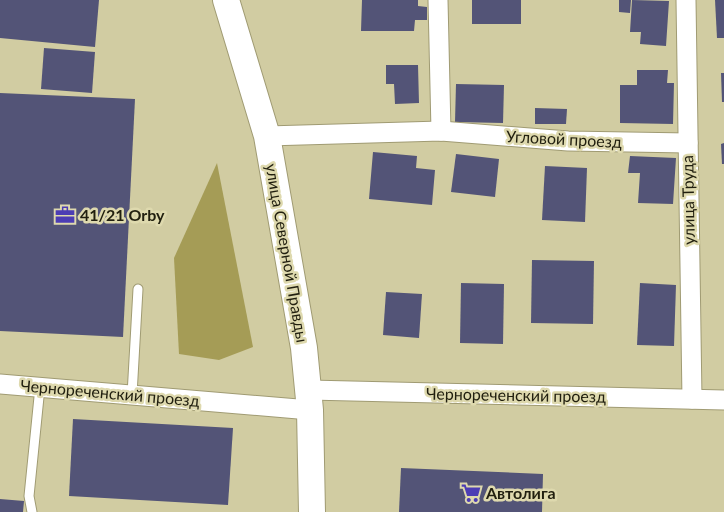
<svg xmlns="http://www.w3.org/2000/svg" width="724" height="512" font-family="Lato,sans-serif">
<style>
.green{fill:#a59c56}
.building{fill:#535477}
.lines{fill:none;stroke-linecap:round;stroke-linejoin:round}
.service-casing{stroke:#a09b73;stroke-width:11}
.minor-casing{stroke:#a09b73;stroke-width:21}
.secondary-casing{stroke:#a09b73;stroke-width:28}
.service{stroke:#fff;stroke-width:9}
.minor{stroke:#fff;stroke-width:19}
.secondary{stroke:#fff;stroke-width:26}
.labels{text-anchor:middle;stroke-width:5;stroke-linejoin:round;paint-order:stroke}
.street-label{font-size:16px;fill:#211f0f;stroke:#ded9ae}
.poi-label{font-size:16px;font-weight:bold;fill:#211f0f;stroke:#ded9ae;text-anchor:start}
</style>
<rect width="100%" height="100%" fill="#d1cca2"/>
<path class="green" d="M 217,163 L 253,347 L 219,360 L 179,354 L 174,258 Z"/>
<g class="building">
<path d="M 0,0 L 99,0 L 95,47 L 0,38 Z"/>
<path d="M 362,0 L 418,0 L 418,6 L 427,7 L 427,20 L 415,20 L 414,31 L 361,31 Z"/>
<rect x="472" y="0" width="49" height="24"/>
<path d="M 619,0 L 631,0 L 630,13 L 619,12 Z"/>
<path d="M 632,0 L 669,1 L 666,46 L 640,44 L 641,32 L 630,32 Z"/>
<path d="M 715,0 L 724,0 L 724,38 L 717,38 Z"/>
<path d="M 44,48 L 95,52 L 92,93 L 41,89 Z"/>
<path d="M 386,65 L 418,65 L 419,103 L 395,104 L 394,84 L 386,84 Z"/>
<path d="M 637,70 L 668,70 L 667,83 L 674,83 L 673,124 L 620,123 L 620,85 L 637,85 Z"/>
<path d="M 721,73 L 724,73 L 724,102 L 722,102 Z"/>
<path d="M 456,84 L 504,85 L 503,123 L 455,122 Z"/>
<path d="M 0,93 L 135,99 L 123,337 L 0,331 Z"/>
<path d="M 535,108 L 567,109 L 566,124 L 535,124 Z"/>
<path d="M 724,143 L 724,164 L 722,164 L 721,144 Z"/>
<path d="M 373,152 L 417,156 L 416,168 L 435,170 L 432,205 L 369,199 Z"/>
<path d="M 456,154 L 499,159 L 495,197 L 451,192 Z"/>
<path d="M 630,156 L 676,158 L 673,204 L 638,203 L 640,173 L 628,173 Z"/>
<path d="M 545,166 L 587,168 L 585,222 L 542,220 Z"/>
<path d="M 532,260 L 594,261 L 593,324 L 531,323 Z"/>
<path d="M 461,283 L 504,284 L 503,344 L 460,343 Z"/>
<path d="M 640,283 L 676,285 L 674,346 L 637,345 Z"/>
<path d="M 386,292 L 422,294 L 419,338 L 383,335 Z"/>
<path d="M 73,419 L 233,428 L 228,505 L 69,496 Z"/>
<path d="M 401,468 L 543,474 L 542,512 L 399,512 Z"/>
<path d="M 0,499 L 24,501 L 23,512 L 0,512 Z"/>
</g>
<g class="lines">
<defs>
<g id="service">
<path d="M 132,395 L 138,289"/>
<path d="M 32,512 L 29,496 L 40,387"/>
</g>
<g id="minor">
<path d="M 438,0 L 441,131"/>
<path d="M 686,0 L 692,399"/>
<path d="M 267,136 L 441,131 L 568,141 L 688,143"/>
<path d="M 0,384 L 310,410"/>
<path d="M 309,390 L 724,400"/>
</g>
<path id="secondary" d="M 226,0 L 267,136 L 304,348 L 310,410 L 312,512"/>
</defs>
<use href="#service" class="service-casing"/>
<use href="#minor" class="minor-casing"/>
<use href="#secondary" class="secondary-casing"/>
<use href="#service" class="service"/>
<use href="#minor" class="minor"/>
<use href="#secondary" class="secondary"/>
</g>
<defs>
<symbol id="office-bare" viewBox="-9 -9 18 18"><path d="M-6-3h4V-5.5h4V-3h4V5H-6ZM-1-4.5V-3h2v-1.5ZM-6 0V1H6V0Z" fill="#4c3db4" stroke="#ded9ae" stroke-width="2.5" paint-order="stroke"/></symbol>
<symbol id="supermarket-bare" viewBox="-9 -9 18 18"><path d="M-6-5.5h2.5l.6 2H6L4.5 2H-2.5L-4.4-4H-6ZM-1.5 3.2a1.3 1.3 0 1 0 .1 0ZM3 3.2a1.3 1.3 0 1 0 .1 0Z" fill="#4c3db4" stroke="#ded9ae" stroke-width="2.5" paint-order="stroke"/></symbol>
</defs>
<g fill-rule="evenodd">
<use href="#office-bare" x="51" y="201" width="28" height="28"/>
<use href="#supermarket-bare" x="457" y="479" width="28" height="28"/>
</g>
<g class="labels">
<g class="street-label">
<text transform="translate(564 139) rotate(3)" y="6">Угловой проезд</text>
<text transform="translate(688 200) rotate(-91)" y="6">улица Труда</text>
<text transform="translate(287 253) rotate(80)" y="6">улица Северной Правды</text>
<text transform="translate(110 393) rotate(5)" y="6">Чернореченский проезд</text>
<text transform="translate(516 395) rotate(1)" y="6">Чернореченский проезд</text>
</g>
<g class="poi-label">
<text x="80" y="221">41/21 Orby</text>
<text x="486" y="499">Автолига</text>
</g>
</g>
</svg>
